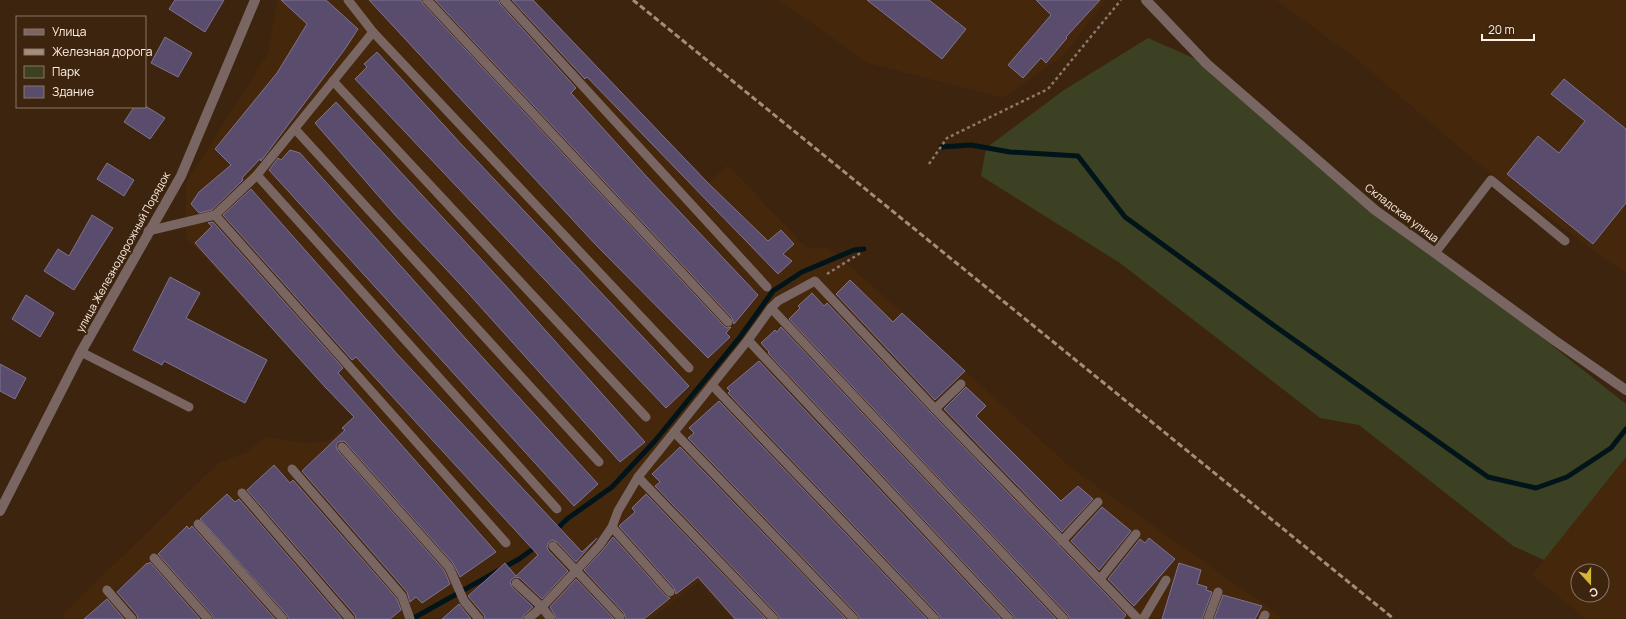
<svg xmlns="http://www.w3.org/2000/svg" width="1626" height="619" font-family="Manrope,sans-serif">
<style>
.built{fill:#45270c;fill-rule:evenodd}
.green{fill:#3c4124}
.lines{fill:none;stroke-linecap:round;stroke-linejoin:round}
.stream{stroke:#00141a;stroke-width:5}
.building{fill:#594c6d;stroke:#7f7392}
.path{stroke:#8e7a69;stroke-width:2.5;stroke-dasharray:3 3;stroke-linecap:butt}
.service{stroke:#796662;stroke-width:9}
.minor{stroke:#796662;stroke-width:10}
.tertiary{stroke:#796662;stroke-width:10}
.rail{stroke:#a18e7f;stroke-width:3;stroke-dasharray:6 3;stroke-linecap:butt}
.labels{text-anchor:middle;stroke-width:4;stroke-linejoin:round;paint-order:stroke}
.street-label{font-size:11px;fill:#fff1e7;stroke:#3c240f}
</style>
<rect width="100%" height="100%" fill="#3c240f"/>
<g class="built">
<path d="M 277,0 L 540,0 L 537,4 L 708,183 L 728,165 L 806,247 L 829,248 L 886,298 L 1070,467 L 1261,602 L 1283,619 L 732,619 L 699,582 L 651,619 L 62,619 L 64,613 L 218,463 L 245,453 L 266,437 L 306,443 L 329,441 L 354,417 L 186,238 L 186,183 L 268,53 Z"/>
<path d="M 778,0 L 1106,0 L 1063,56 L 1003,98 L 868,63 Z"/>
<path d="M 1276,0 L 1626,0 L 1626,273 L 1603,258 L 1476,162 L 1355,58 Z"/>
<path d="M 1626,457 L 1626,619 L 1586,619 L 1532,575 ZM 1578,571 L 1602,571 L 1602,595 L 1578,595 Z"/>
</g>
<path class="green" d="M 1148,38 L 1207,64 L 1375,210 L 1435,253 L 1626,404 L 1626,457 L 1544,560 L 1513,546 L 1359,425 L 1320,418 L 1120,263 L 981,176 L 986,148 L 1064,90 Z"/>
<g class="lines">
<g class="stream">
<path d="M 941,147 L 971,145 L 1010,152 L 1078,156 L 1125,217 L 1276,327 L 1488,477 L 1536,488 L 1567,477 L 1611,448 L 1626,429"/>
<path d="M 554,532 L 567,519 L 612,487 L 654,442 L 740,337 L 773,291 L 802,272 L 854,250 L 864,249"/>
<path d="M 412,619 L 519,559 L 537,546"/>
</g>
</g>
<g class="building">
<path d="M 175,0 L 224,0 L 205,32 L 169,9 Z"/>
<path d="M 281,0 L 326,0 L 358,29 L 345,49 L 261,161 L 260,159 L 242,178 L 243,180 L 212,210 L 199,213 L 191,204 L 199,192 L 231,165 L 215,149 L 277,73 L 307,24 Z"/>
<path d="M 369,0 L 421,0 L 423,4 L 724,326 L 727,328 L 731,327 L 726,333 L 730,337 L 708,358 L 596,245 Z"/>
<path d="M 435,0 L 498,0 L 500,4 L 576,88 L 571,93 L 646,176 L 758,295 L 734,324 L 732,318 Z"/>
<path d="M 512,0 L 533,0 L 708,183 L 768,241 L 781,230 L 794,244 L 783,254 L 792,261 L 778,274 L 587,77 L 585,79 Z"/>
<path d="M 867,0 L 929,0 L 966,29 L 942,59 Z"/>
<path d="M 1036,0 L 1100,0 L 1066,37 L 1067,38 L 1046,63 L 1041,58 L 1023,78 L 1008,65 L 1051,15 Z"/>
<path d="M 165,37 L 192,53 L 178,77 L 151,63 Z"/>
<path d="M 377,52 L 462,145 L 689,386 L 666,408 L 355,79 L 367,67 L 364,64 Z"/>
<path d="M 1564,79 L 1626,129 L 1626,203 L 1593,244 L 1507,174 L 1538,136 L 1559,153 L 1585,121 L 1551,94 Z"/>
<path d="M 336,102 L 505,285 L 645,442 L 620,462 L 460,284 L 395,215 L 315,123 Z"/>
<path d="M 134,107 L 147,107 L 165,118 L 150,139 L 124,122 Z"/>
<path d="M 290,150 L 300,153 L 474,348 L 598,484 L 574,506 L 269,170 L 278,158 L 281,160 Z"/>
<path d="M 107,163 L 134,180 L 124,196 L 97,179 Z"/>
<path d="M 251,189 L 398,355 L 582,552 L 597,538 L 576,562 L 557,542 L 552,540 L 549,542 L 547,547 L 548,550 L 568,571 L 542,599 L 520,578 L 515,577 L 512,579 L 510,582 L 512,587 L 533,607 L 524,615 L 522,619 L 485,619 L 484,615 L 468,596 L 505,563 L 516,576 L 538,555 L 356,357 L 352,360 L 223,215 Z"/>
<path d="M 92,215 L 113,228 L 74,290 L 44,271 L 58,249 L 69,256 Z"/>
<path d="M 213,222 L 343,368 L 338,373 L 496,552 L 460,577 L 453,563 L 346,443 L 344,441 L 338,442 L 336,446 L 338,451 L 444,570 L 450,584 L 422,603 L 416,597 L 410,602 L 407,592 L 302,471 L 345,430 L 342,428 L 354,417 L 326,388 L 195,243 L 212,226 L 208,223 Z"/>
<path d="M 170,277 L 200,293 L 186,318 L 267,360 L 245,403 L 164,361 L 162,365 L 133,350 Z"/>
<path d="M 850,280 L 893,322 L 902,313 L 965,371 L 935,400 L 836,294 Z"/>
<path d="M 812,293 L 824,306 L 827,303 L 931,413 L 1126,615 L 1123,619 L 1070,619 L 1068,615 L 789,319 L 800,308 L 798,306 Z"/>
<path d="M 26,295 L 54,313 L 40,337 L 12,319 Z"/>
<path d="M 781,327 L 1056,619 L 1015,619 L 1013,615 L 768,353 L 769,352 L 761,343 L 775,330 L 777,332 Z"/>
<path d="M 759,361 L 1001,619 L 941,619 L 939,615 L 728,393 L 730,391 L 727,388 Z"/>
<path d="M 0,364 L 26,378 L 15,399 L 0,391 Z"/>
<path d="M 966,387 L 986,406 L 976,416 L 1061,501 L 1078,486 L 1093,499 L 1062,532 L 944,409 Z"/>
<path d="M 719,401 L 927,619 L 860,619 L 858,615 L 688,438 L 694,433 L 689,428 Z"/>
<path d="M 680,447 L 846,619 L 780,619 L 778,615 L 655,486 L 660,482 L 652,474 Z"/>
<path d="M 274,465 L 290,483 L 293,480 L 397,599 L 401,610 L 390,619 L 356,619 L 355,615 L 247,490 Z"/>
<path d="M 227,494 L 235,502 L 239,499 L 342,619 L 289,619 L 287,615 L 200,519 Z"/>
<path d="M 646,494 L 766,619 L 735,619 L 698,577 L 676,594 L 674,588 L 619,526 L 635,512 L 632,508 Z"/>
<path d="M 1102,507 L 1131,531 L 1099,570 L 1071,541 Z"/>
<path d="M 187,526 L 189,529 L 192,526 L 275,619 L 214,619 L 212,615 L 158,554 Z"/>
<path d="M 613,537 L 666,596 L 670,598 L 644,619 L 626,619 L 624,613 L 584,570 L 603,550 Z"/>
<path d="M 1149,538 L 1175,559 L 1134,606 L 1108,579 L 1140,539 L 1145,543 Z"/>
<path d="M 150,562 L 200,619 L 138,619 L 137,615 L 117,592 L 147,563 L 148,564 Z"/>
<path d="M 1179,563 L 1201,570 L 1197,584 L 1207,587 L 1206,590 L 1212,592 L 1202,619 L 1162,619 Z"/>
<path d="M 576,579 L 614,619 L 557,619 L 550,607 Z"/>
<path d="M 1223,595 L 1262,606 L 1255,619 L 1214,619 Z"/>
<path d="M 107,599 L 124,619 L 84,619 Z"/>
<path d="M 459,604 L 471,619 L 442,619 Z"/>
</g>
<g class="lines">
<g class="path">
<path d="M 929,164 L 947,138 L 1048,89 L 1121,0"/>
<path d="M 827,274 L 862,252"/>
</g>
<g class="service">
<path d="M 427,0 L 728,322"/>
<path d="M 504,0 L 767,287"/>
<path d="M 373,32 L 689,368"/>
<path d="M 333,81 L 646,417"/>
<path d="M 295,129 L 599,462"/>
<path d="M 257,175 L 557,509"/>
<path d="M 215,215 L 506,543"/>
<path d="M 148,231 L 215,215 L 257,175 L 373,32 L 348,0"/>
<path d="M 1435,253 L 1491,180 L 1565,241"/>
<path d="M 771,308 L 1064,619"/>
<path d="M 748,340 L 1009,619"/>
<path d="M 81,352 L 189,407"/>
<path d="M 712,385 L 935,619"/>
<path d="M 935,409 L 961,384"/>
<path d="M 674,432 L 854,619"/>
<path d="M 342,447 L 449,567 L 464,601 L 479,619"/>
<path d="M 292,469 L 402,596 L 410,619"/>
<path d="M 638,477 L 774,619"/>
<path d="M 242,493 L 350,619"/>
<path d="M 198,524 L 283,619"/>
<path d="M 612,527 L 670,592"/>
<path d="M 1062,541 L 1098,502"/>
<path d="M 553,546 L 620,617"/>
<path d="M 154,558 L 208,619"/>
<path d="M 1100,579 L 1136,534"/>
<path d="M 516,583 L 542,607 L 551,619"/>
<path d="M 107,590 L 132,619"/>
<path d="M 528,619 L 542,607 L 599,546 L 612,527 L 618,511 L 638,477 L 748,340 L 771,308 L 778,301 L 815,281 L 935,409 L 1138,619"/>
<path d="M 1143,619 L 1166,580"/>
<path d="M 1208,619 L 1218,592"/>
<path d="M 1263,619 L 1265,615"/>
</g>
<path class="minor" d="M 0,511 L 81,352 L 181,176 L 255,0"/>
<path class="tertiary" d="M 1146,0 L 1207,64 L 1375,210 L 1435,253 L 1554,340 L 1626,390"/>
<path class="rail" d="M 633,0 L 1394,619"/>
</g>
<g class="labels">
<g class="street-label">
<text transform="translate(1402 213) rotate(37)" y="4">Складская улица</text>
<text transform="translate(123 252) rotate(-61)" y="4">улица Железнодорожный Порядок</text>
</g>
</g>
<rect x="16" y="16" width="130" height="92" fill="#3c240f" stroke="#8a7665"/>
<rect x="24" y="29" width="20" height="6" fill="#796662" stroke="#8a7665"/>
<text x="52" y="36" font-size="12" fill="#fff1e7">Улица</text>
<rect x="24" y="49" width="20" height="6" fill="#a18e7f" stroke="#8a7665"/>
<text x="52" y="56" font-size="12" fill="#fff1e7">Железная дорога</text>
<rect x="24" y="66" width="20" height="12" fill="#3c4124" stroke="#8a7665"/>
<text x="52" y="76" font-size="12" fill="#fff1e7">Парк</text>
<rect x="24" y="86" width="20" height="12" fill="#594c6d" stroke="#8a7665"/>
<text x="52" y="96" font-size="12" fill="#fff1e7">Здание</text>
<g transform="translate(1590 583) rotate(159)"><circle r="19" fill="#3c240f" stroke="#8a7665"/>
<path d="M0-3L7 15L0 10L-7 15Z" fill="#d3b635"/>
<text y="-6" font-size="11" font-weight="bold" text-anchor="middle" fill="#fff1e7">С</text>
</g>
<path d="M1482 34v6h52v-6" fill="none" stroke="#fff1e7" stroke-width="2"/>
<text x="1488" y="34" font-size="12" fill="#fff1e7" stroke="#3c240f" stroke-width="3" paint-order="stroke">20 m</text>
</svg>
